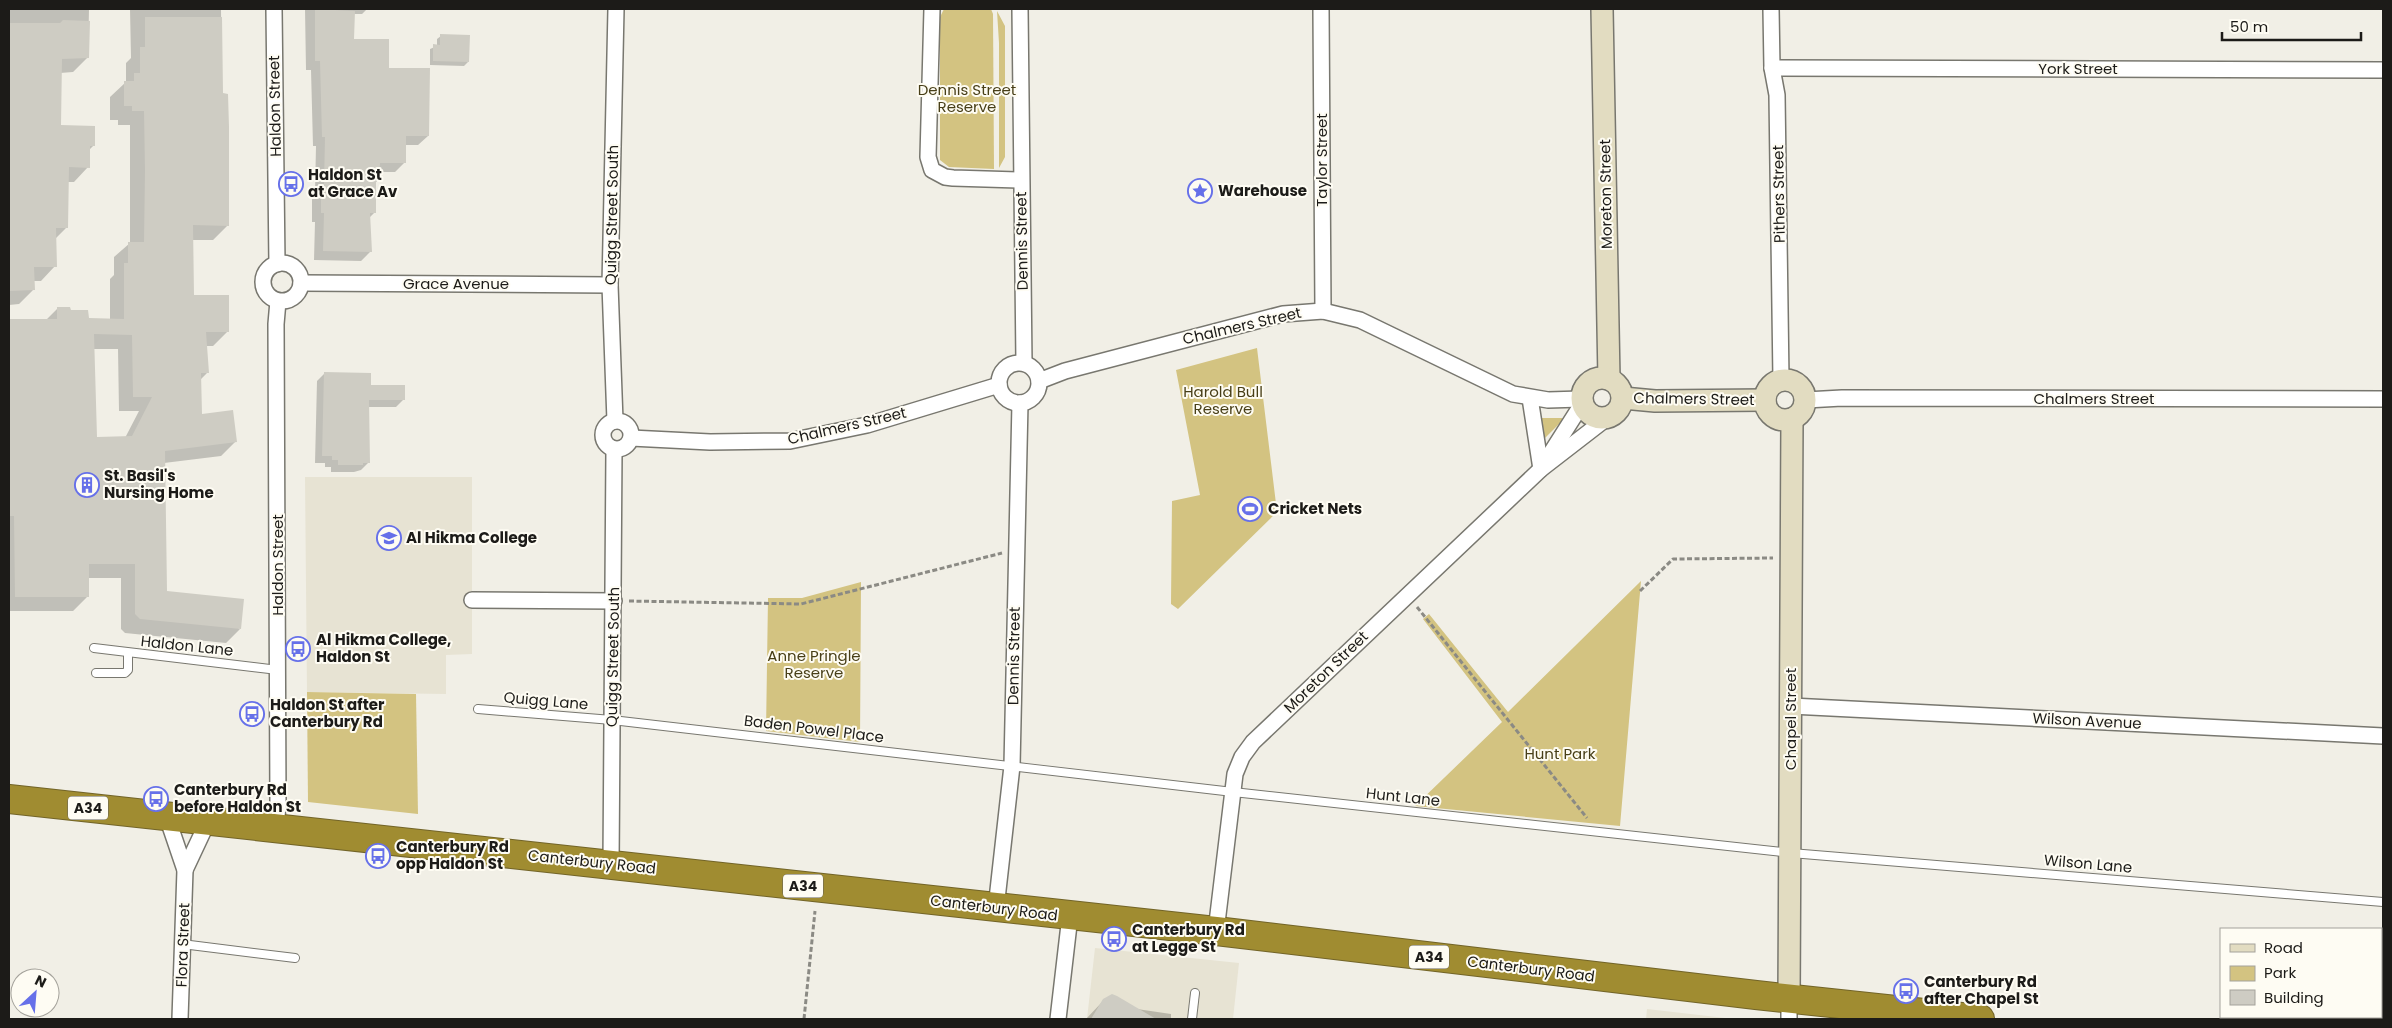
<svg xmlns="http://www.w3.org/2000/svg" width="2392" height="1028" font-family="Poppins,sans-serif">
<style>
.built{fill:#e7e3d3}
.green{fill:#d3c381}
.shadow{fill:#0003;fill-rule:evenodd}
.building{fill:#ceccc3;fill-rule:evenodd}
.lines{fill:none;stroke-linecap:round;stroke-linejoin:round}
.lane-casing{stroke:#78776f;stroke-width:10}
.street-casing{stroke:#78776f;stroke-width:18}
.secondary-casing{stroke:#78776f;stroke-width:24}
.highway-casing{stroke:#726428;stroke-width:30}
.path{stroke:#8b8a84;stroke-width:3;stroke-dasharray:5 2.5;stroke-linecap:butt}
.lane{stroke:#fff;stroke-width:8}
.street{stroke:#fff;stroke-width:15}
.secondary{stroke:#e2dcc1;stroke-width:21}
.highway{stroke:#a08c31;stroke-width:28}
.labels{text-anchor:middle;stroke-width:4;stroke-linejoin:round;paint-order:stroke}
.shield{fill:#fefcf3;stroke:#605e5a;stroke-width:1}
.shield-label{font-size:14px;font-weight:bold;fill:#1c1b18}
.street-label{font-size:15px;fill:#1c1b18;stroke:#fefcf3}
.park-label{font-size:15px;fill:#483f18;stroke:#fefcf3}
.poi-label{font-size:15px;font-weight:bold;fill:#1c1b18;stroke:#fefcf3;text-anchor:start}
</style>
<rect width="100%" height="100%" fill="#f1efe6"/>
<g class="built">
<path d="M 305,477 L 472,477 L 472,654 L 446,655 L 446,694 L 307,692 Z"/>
<path d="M 1095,948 L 1239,963 L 1233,1019 L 1087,1019 Z"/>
<path d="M 1647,1009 L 1734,1019 L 1646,1019 Z"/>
</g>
<g class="green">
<path d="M 944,9 L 991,9 L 993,14 L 994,169 L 949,167 L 940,160 L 940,17 Z"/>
<path d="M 997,11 L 1005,26 L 1005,157 L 999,168 L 999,43 Z"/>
<path d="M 1257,348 L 1277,512 L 1178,609 L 1171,604 L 1172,501 L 1200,495 L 1176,370 Z"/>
<path d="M 1539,418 L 1562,418 L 1563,420 L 1543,440 Z"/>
<path d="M 1641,581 L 1620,826 L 1415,806 L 1502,722 L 1423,619 L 1429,614 L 1508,712 Z"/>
<path d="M 861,582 L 860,742 L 766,731 L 768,598 L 802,598 Z"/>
<path d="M 307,692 L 416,694 L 418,814 L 308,802 Z"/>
</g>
<g class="shadow">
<path d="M 9,9 L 89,9 L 88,57 L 73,72 L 60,73 L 59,126 L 94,145 L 89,150 L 88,167 L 74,182 L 67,182 L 66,228 L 55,239 L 55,266 L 41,281 L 33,281 L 33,290 L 19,304 L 9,305 Z"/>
<path d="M 130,9 L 221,9 L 222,95 L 228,225 L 213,240 L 192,240 L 193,297 L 228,331 L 213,346 L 206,346 L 207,373 L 200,380 L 200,415 L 236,441 L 221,456 L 164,463 L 166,592 L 240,629 L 226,643 L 125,633 L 121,629 L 121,578 L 87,578 L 87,597 L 73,611 L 9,611 L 9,320 L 46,320 L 57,309 L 87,319 L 110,320 L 110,279 L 114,275 L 114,257 L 130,243 L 130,125 L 118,125 L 118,120 L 110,120 L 110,97 L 126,82 L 126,63 L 131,58 ZM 93,349 L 118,349 L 119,411 L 139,411 L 125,438 L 95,438 Z"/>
<path d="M 305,9 L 367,9 L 362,14 L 354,14 L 353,40 L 388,69 L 428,136 L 418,145 L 405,145 L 405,162 L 395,172 L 378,172 L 378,180 L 375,183 L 375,212 L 369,218 L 370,252 L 361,261 L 314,260 L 315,222 L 312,222 L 312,195 L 315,192 L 316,146 L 313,146 L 311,70 L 306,70 Z"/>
<path d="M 441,36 L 468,62 L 464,66 L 430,65 L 430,49 L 437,46 L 437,39 Z"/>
<path d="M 325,373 L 369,386 L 404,399 L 396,407 L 368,407 L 369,462 L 361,470 L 354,472 L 331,472 L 331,467 L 325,467 L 325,463 L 315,463 L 317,381 Z"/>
<path d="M 1104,1000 L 1137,1009 L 1171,1014 L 1171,1019 L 1174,1019 L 1086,1019 Z"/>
</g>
<g class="building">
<path d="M 315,9 L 355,11 L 354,39 L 389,39 L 389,68 L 430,68 L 429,136 L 406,136 L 406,163 L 380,163 L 379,180 L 376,180 L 376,213 L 370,213 L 372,252 L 323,251 L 324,213 L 321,213 L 321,184 L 324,184 L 325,137 L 322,137 L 320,61 L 315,61 Z"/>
<path d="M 145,17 L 222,17 L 223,93 L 228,94 L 229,127 L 229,226 L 193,225 L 194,295 L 229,295 L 229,332 L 206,332 L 209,373 L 201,373 L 202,414 L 233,410 L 237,442 L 165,451 L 167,591 L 244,599 L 241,629 L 140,619 L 135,614 L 135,564 L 89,564 L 89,597 L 15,597 L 14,516 L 9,516 L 9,319 L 57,319 L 57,307 L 70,307 L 71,310 L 88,310 L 89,318 L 124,319 L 124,263 L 128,263 L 128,242 L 144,242 L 145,171 L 144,111 L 132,111 L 132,106 L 124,106 L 124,81 L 134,81 L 134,73 L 140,73 L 140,47 L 145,47 ZM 94,334 L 132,335 L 133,397 L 152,397 L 132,436 L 97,437 Z"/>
<path d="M 63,20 L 90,21 L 89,58 L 62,59 L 61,125 L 95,126 L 95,146 L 90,146 L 90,168 L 69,167 L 68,228 L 56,228 L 57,267 L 34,267 L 35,290 L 9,291 L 9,23 L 60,23 Z"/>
<path d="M 440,34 L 470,35 L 469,62 L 433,61 L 433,44 L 440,45 Z"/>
<path d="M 324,372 L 371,373 L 371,385 L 405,385 L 405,400 L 369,400 L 370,463 L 363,463 L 363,465 L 338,465 L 338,460 L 332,460 L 332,456 L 322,456 Z"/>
<path d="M 1112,994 L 1117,996 L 1156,1019 L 1091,1019 L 1103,999 Z"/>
</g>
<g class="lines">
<defs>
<g id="lane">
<path d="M 94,648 L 278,670"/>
<path d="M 96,673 L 125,673 L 128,670 L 128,653"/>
<path d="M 478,709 L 612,720 L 1233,792 L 1791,853 L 2383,902"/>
<path d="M 182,944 L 295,958"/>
<path d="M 1192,1019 L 1195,993"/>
</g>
<g id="street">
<path d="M 274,9 L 277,264"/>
<path d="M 932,9 L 928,157 L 932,170 L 945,177 L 953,178 L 1021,180"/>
<path d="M 1020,9 L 1024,363"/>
<path d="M 1321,9 L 1323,311"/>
<path d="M 1771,9 L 1772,68 L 1777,95 L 1781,380"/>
<path d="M 1772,68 L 2383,70"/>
<circle cx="282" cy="282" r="19"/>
<path d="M 301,283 L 610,285"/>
<circle cx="1019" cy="383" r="20"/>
<path d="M 1039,381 L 1065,371 L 1283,314 L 1323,311 L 1360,320 L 1513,394 L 1548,400 L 1581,399"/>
<path d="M 1530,398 L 1541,469"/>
<path d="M 1806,400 L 1842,398 L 2383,399"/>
<circle cx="617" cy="435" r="14"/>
<path d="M 615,421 L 610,285 L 616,9"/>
<path d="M 631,438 L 710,442 L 790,441 L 867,425 L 999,385"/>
<path d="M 1547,459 L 1582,404"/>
<path d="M 472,600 L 614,601"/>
<path d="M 1791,706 L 2383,736"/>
<path d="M 167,817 L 185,870 L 180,1019"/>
<path d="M 276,828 L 278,805 L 276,324 L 278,301"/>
<path d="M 611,864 L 614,450"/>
<path d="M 185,870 L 208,821"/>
<path d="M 996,908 L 1012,766 L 1020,403"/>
<path d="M 1216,931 L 1235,774 L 1242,757 L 1253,742 L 1541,469 L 1607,418"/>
<path d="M 1058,1019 L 1070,916"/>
<path d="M 1789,1019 L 1789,999"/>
</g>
<g id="secondary">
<path d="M 1602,9 L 1609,379"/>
<circle cx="1602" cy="398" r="20"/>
<circle cx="1785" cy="400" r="20"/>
<path d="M 1623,398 L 1655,401 L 1765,400"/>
<path d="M 1789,999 L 1792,419"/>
</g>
<path id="highway" d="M 9,799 L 1216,931 L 1756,995 L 1980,1019"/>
</defs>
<use href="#lane" class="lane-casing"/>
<use href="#street" class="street-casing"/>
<use href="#secondary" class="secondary-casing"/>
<use href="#highway" class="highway-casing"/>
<g class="path">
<path d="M 1640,591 L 1673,559 L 1773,558"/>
<path d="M 629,601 L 801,604 L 1002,553"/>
<path d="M 1417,607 L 1587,818"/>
<path d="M 804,1019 L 815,911"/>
</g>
<use href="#lane" class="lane"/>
<use href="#street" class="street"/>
<use href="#secondary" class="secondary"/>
<use href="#highway" class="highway"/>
</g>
<defs>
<symbol id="bus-ring" viewBox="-11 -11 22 22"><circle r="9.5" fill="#fefcf3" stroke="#6670e9" stroke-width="1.5"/><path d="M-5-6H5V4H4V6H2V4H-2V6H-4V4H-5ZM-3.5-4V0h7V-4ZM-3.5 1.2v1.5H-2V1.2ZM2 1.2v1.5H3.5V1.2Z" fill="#6670e9"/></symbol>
<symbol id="sight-ring" viewBox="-11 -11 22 22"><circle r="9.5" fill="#fefcf3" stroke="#6670e9" stroke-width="1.5"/><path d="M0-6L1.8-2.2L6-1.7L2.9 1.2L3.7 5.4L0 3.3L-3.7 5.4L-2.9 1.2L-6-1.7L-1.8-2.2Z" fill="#6670e9"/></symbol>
<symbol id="building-ring" viewBox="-11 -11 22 22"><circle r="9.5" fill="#fefcf3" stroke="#6670e9" stroke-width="1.5"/><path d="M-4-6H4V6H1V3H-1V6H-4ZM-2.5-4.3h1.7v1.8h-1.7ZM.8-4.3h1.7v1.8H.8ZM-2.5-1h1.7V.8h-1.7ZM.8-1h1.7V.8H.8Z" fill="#6670e9"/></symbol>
<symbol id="stadium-ring" viewBox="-11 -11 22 22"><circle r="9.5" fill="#fefcf3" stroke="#6670e9" stroke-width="1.5"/><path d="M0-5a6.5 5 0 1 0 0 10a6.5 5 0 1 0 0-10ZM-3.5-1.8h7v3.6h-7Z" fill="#6670e9"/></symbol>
<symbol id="school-ring" viewBox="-11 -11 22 22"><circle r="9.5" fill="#fefcf3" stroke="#6670e9" stroke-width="1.5"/><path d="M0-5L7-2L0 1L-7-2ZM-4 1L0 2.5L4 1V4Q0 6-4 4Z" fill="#6670e9"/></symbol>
</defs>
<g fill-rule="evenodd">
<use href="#bus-ring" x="277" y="170" width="28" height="28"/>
<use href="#sight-ring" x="1186" y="177" width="28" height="28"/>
<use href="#building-ring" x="73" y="471" width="28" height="28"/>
<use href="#stadium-ring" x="1236" y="495" width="28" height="28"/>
<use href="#school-ring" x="375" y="524" width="28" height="28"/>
<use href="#bus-ring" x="284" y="635" width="28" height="28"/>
<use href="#bus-ring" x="238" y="700" width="28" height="28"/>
<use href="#bus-ring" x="142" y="785" width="28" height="28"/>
<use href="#bus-ring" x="364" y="842" width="28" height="28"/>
<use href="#bus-ring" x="1100" y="925" width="28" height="28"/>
<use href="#bus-ring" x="1892" y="977" width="28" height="28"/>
</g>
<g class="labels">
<g class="shield">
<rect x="68" y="796.5" width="40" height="23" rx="4"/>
<rect x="783" y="874.5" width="40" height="23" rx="4"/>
<rect x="1409" y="945.5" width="40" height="23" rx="4"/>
</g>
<g class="shield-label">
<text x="88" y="813">A34</text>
<text x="803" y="891">A34</text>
<text x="1429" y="962">A34</text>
</g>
<g class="street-label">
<text x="2078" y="74">York Street</text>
<text transform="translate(275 106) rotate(-91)" y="5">Haldon Street</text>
<text transform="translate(1322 160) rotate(-90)" y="5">Taylor Street</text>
<text transform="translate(1606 194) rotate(-91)" y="5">Moreton Street</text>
<text transform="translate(1779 194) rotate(-91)" y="5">Pithers Street</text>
<text transform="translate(612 215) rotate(-89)" y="5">Quigg Street South</text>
<text transform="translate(1022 241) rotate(-91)" y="5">Dennis Street</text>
<text x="456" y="289">Grace Avenue</text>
<text transform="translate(1242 326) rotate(-13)" y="5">Chalmers Street</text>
<text transform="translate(1694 399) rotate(1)" y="5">Chalmers Street</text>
<text x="2094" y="404">Chalmers Street</text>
<text transform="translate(847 426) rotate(-13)" y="5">Chalmers Street</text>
<text transform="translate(278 565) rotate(-90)" y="5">Haldon Street</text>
<text transform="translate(187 646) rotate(6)" y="5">Haldon Lane</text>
<text transform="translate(1014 656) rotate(-89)" y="5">Dennis Street</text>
<text transform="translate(613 657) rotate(-89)" y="5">Quigg Street South</text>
<text transform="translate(1326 672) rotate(-44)" y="5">Moreton Street</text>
<text transform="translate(546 701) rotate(5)" y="5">Quigg Lane</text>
<text transform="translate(1791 719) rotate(-90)" y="5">Chapel Street</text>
<text transform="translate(2087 721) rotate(3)" y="5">Wilson Avenue</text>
<text transform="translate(814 729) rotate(7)" y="5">Baden Powel Place</text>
<text transform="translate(1403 797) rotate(6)" y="5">Hunt Lane</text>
<text transform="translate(592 862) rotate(6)" y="5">Canterbury Road</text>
<text transform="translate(2088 864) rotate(5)" y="5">Wilson Lane</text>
<text transform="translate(994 908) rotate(7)" y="5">Canterbury Road</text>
<text transform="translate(183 945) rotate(-88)" y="5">Flora Street</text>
<text transform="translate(1531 969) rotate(7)" y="5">Canterbury Road</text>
</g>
<g class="park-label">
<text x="967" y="95">Dennis Street<tspan x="967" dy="17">Reserve</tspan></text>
<text x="1223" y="397">Harold Bull<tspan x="1223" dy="17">Reserve</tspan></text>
<text x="814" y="661">Anne Pringle<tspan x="814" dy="17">Reserve</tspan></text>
<text x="1560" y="759">Hunt Park</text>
</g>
<g class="poi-label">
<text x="308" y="180">Haldon St<tspan x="308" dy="17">at Grace Av</tspan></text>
<text x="1218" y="196">Warehouse</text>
<text x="104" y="481">St. Basil's<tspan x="104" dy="17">Nursing Home</tspan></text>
<text x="1268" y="514">Cricket Nets</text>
<text x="406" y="543">Al Hikma College</text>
<text x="316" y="645">Al Hikma College,<tspan x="316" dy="17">Haldon St</tspan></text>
<text x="270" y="710">Haldon St after<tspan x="270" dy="17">Canterbury Rd</tspan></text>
<text x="174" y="795">Canterbury Rd<tspan x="174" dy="17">before Haldon St</tspan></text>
<text x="396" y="852">Canterbury Rd<tspan x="396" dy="17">opp Haldon St</tspan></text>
<text x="1132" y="935">Canterbury Rd<tspan x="1132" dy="17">at Legge St</tspan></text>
<text x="1924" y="987">Canterbury Rd<tspan x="1924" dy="17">after Chapel St</tspan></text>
</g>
</g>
<rect width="2392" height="1028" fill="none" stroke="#1c1b18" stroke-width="20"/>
<rect x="2220" y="928" width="162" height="90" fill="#fefcf3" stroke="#a4a29b"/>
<rect x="2230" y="944" width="25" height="8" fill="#e2dcc1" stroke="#a4a29b"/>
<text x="2264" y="953" font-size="15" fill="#1c1b18">Road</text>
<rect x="2230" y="966" width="25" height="15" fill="#d3c381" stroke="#a4a29b"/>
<text x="2264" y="978" font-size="15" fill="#1c1b18">Park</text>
<rect x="2230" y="990" width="25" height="15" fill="#ceccc3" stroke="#a4a29b"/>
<text x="2264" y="1003" font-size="15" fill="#1c1b18">Building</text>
<g transform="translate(35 993) rotate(26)"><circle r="24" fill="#fefcf3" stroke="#a4a29b"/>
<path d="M0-4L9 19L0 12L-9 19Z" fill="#6670e9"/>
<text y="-8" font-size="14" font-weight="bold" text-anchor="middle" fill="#1c1b18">N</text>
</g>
<path d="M2222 32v8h139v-8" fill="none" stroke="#1c1b18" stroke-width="2.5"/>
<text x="2230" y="32" font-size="15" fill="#1c1b18" stroke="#fefcf3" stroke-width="4" paint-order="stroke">50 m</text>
</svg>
